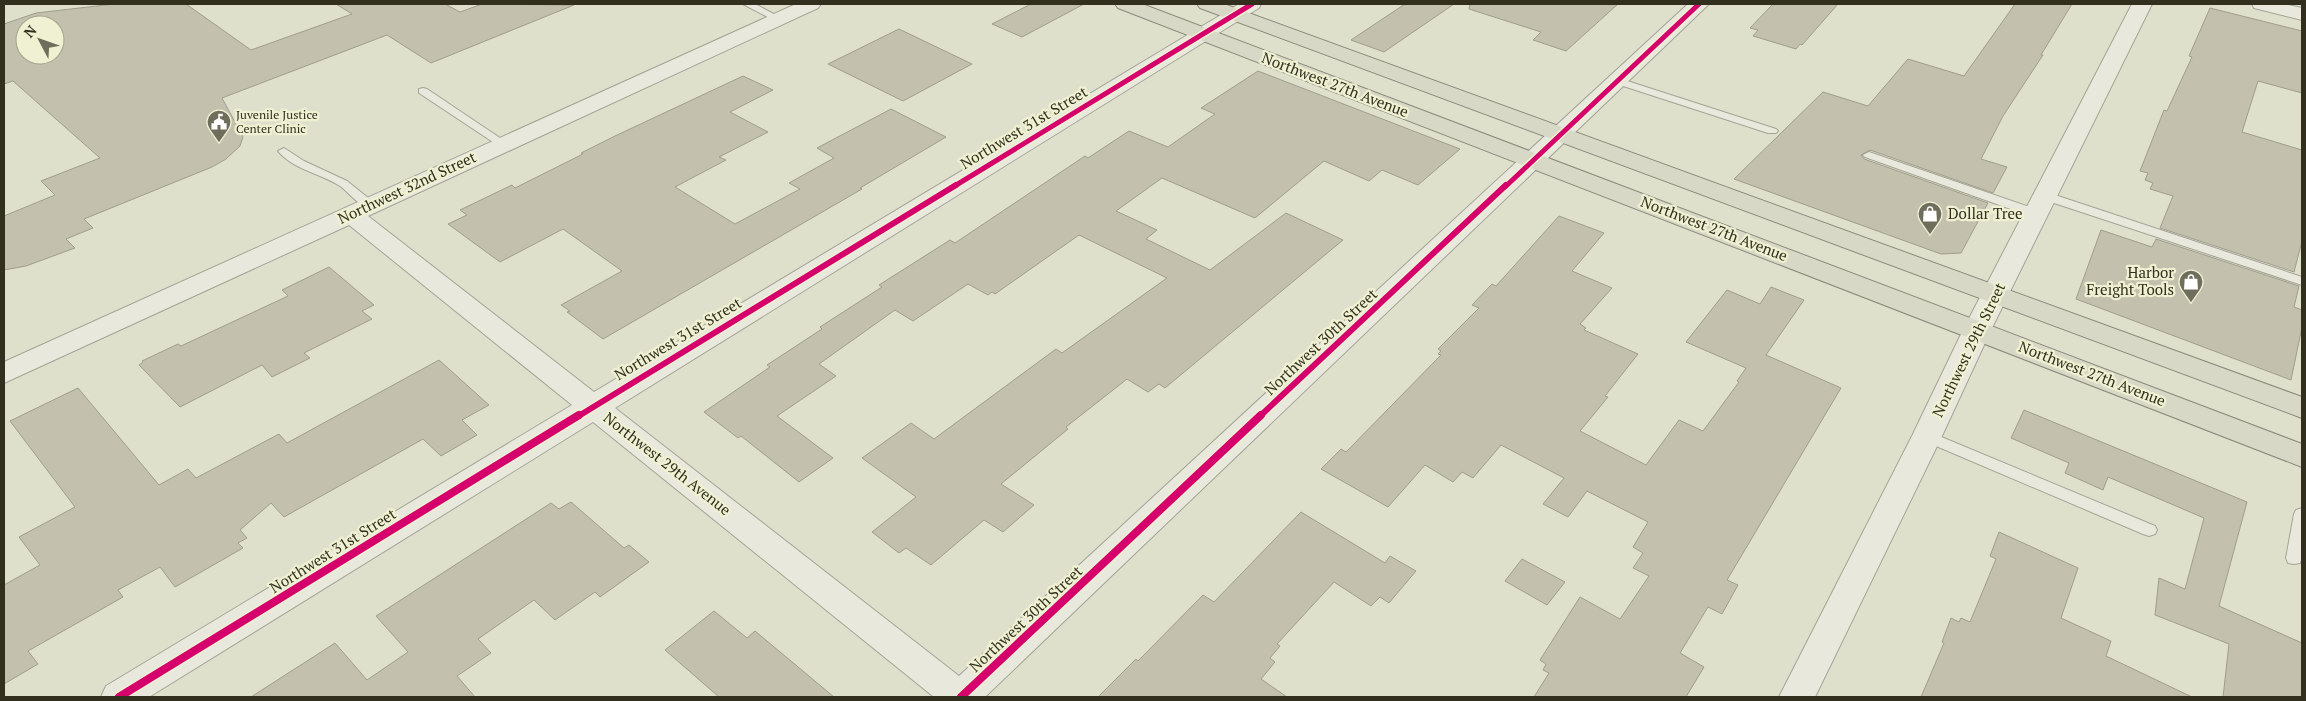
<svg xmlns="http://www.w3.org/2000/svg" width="2306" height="701" font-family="'PT Serif',serif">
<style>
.building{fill:#c3c0ad;stroke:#9f9d8c;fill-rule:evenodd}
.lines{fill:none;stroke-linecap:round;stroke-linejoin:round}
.service-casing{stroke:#a4a495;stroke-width:2}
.minor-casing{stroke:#a4a495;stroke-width:2}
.trunk-casing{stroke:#8a8a7c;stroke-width:2}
.service{fill:#e8e8dd;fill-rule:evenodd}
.minor{fill:#e8e8dd;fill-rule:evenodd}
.trunk{fill:#d8d8c6;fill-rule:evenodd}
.cycleway-far2-casing{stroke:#eff1d2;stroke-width:8}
.cycleway-far1-casing{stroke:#eff1d2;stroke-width:9}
.cycleway-casing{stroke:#eff1d2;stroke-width:11}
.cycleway-far2{stroke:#d6006c;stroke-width:5}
.cycleway-far1{stroke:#d6006c;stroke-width:6}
.cycleway{stroke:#d6006c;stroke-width:8}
.labels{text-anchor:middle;stroke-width:4.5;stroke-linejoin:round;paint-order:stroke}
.far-poi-label{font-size:12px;fill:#322f1f;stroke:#eff1d2;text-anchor:start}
.street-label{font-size:15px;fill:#322f1f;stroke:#eff1d2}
.poi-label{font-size:15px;fill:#322f1f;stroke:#eff1d2;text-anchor:start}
</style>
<rect width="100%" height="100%" fill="#dfe0cc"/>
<g class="building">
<path d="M 114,4 L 186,4 L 251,50 L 352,14 L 336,4 L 445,4 L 460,12 L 482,4 L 574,5 L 431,63 L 387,35 L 222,98 L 243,137 L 240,146 L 226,159 L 212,167 L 84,219 L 93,228 L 66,239 L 75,248 L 26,266 L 4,270 L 4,216 L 55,195 L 41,181 L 100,158 L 13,81 L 4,84 L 4,24 L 36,13 ZM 25,25 L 55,25 L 55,55 L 25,55 Z"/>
<path d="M 1031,4 L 1084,4 L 1022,37 L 992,24 Z"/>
<path d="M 1405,4 L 1454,4 L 1384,52 L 1351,40 Z"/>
<path d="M 1470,4 L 1618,4 L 1566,51 L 1533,40 L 1541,32 L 1469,9 Z"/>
<path d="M 1773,4 L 1838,4 L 1802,45 L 1800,44 L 1796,49 L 1753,36 L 1758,30 L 1750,28 Z"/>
<path d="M 2015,4 L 2072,4 L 2041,55 L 2043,55 L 2003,116 L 1981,159 L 2007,167 L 1993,193 L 1870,150 L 1861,155 L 1864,159 L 1988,203 L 1961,253 L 1941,254 L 1734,179 L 1823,92 L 1868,106 L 1908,59 L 1964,76 Z"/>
<path d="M 2210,8 L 2302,31 L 2302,93 L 2258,81 L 2242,132 L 2302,150 L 2302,241 L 2294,272 L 2160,228 L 2173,196 L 2150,189 L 2153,183 L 2145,180 L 2148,173 L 2140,171 L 2164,110 L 2167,111 L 2192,57 L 2189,56 Z"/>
<path d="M 899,29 L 972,64 L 903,101 L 828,64 Z"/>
<path d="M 1258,71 L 1460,149 L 1418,185 L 1382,170 L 1369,181 L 1324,161 L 1255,218 L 1162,178 L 1116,211 L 1157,230 L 1146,239 L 1210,270 L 1286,213 L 1343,240 L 1165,388 L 1159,384 L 1148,392 L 1127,379 L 1066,427 L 1068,429 L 1001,484 L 1034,505 L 1003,532 L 984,520 L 931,565 L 906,548 L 899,553 L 872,532 L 916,497 L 862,458 L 911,423 L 934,439 L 1056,349 L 1062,353 L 1167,278 L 1079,235 L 995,294 L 992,292 L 988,295 L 968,284 L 913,321 L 895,310 L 819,364 L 836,376 L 777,416 L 833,458 L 799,482 L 741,436 L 738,438 L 704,412 L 770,367 L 767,365 L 822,329 L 820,327 L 882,287 L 879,285 L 950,240 L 955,243 L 1085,156 L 1088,158 L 1129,131 L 1168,147 L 1215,114 L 1201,108 Z"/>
<path d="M 743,76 L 773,90 L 730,112 L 768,132 L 719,157 L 726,160 L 675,187 L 735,224 L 800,189 L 789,183 L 834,158 L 817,148 L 891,109 L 946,137 L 860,188 L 862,189 L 603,339 L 567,312 L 570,311 L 561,305 L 622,271 L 563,229 L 500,262 L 448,224 L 467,215 L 460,210 L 512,185 L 515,188 L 583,154 L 581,153 L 615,136 Z"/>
<path d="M 1559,216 L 1604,233 L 1572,271 L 1612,288 L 1580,324 L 1586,328 L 1584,330 L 1638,354 L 1605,396 L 1608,397 L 1580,431 L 1646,465 L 1679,420 L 1703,431 L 1739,382 L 1737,381 L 1746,368 L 1686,342 L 1727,290 L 1760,304 L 1771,287 L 1804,300 L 1766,355 L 1841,388 L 1727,580 L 1738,585 L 1722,614 L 1708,607 L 1680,653 L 1704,667 L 1686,697 L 1534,697 L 1549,673 L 1543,670 L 1546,664 L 1540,660 L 1580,597 L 1620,619 L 1649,576 L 1633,568 L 1643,553 L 1633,547 L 1648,522 L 1587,491 L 1568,517 L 1543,504 L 1564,478 L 1501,445 L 1473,478 L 1462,472 L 1453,482 L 1425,465 L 1388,507 L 1321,469 L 1341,449 L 1346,452 L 1441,355 L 1438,354 L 1441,351 L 1438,349 L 1479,308 L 1472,305 L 1492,284 L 1496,286 Z"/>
<path d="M 2101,230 L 2152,247 L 2156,239 L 2299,286 L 2294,307 L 2302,310 L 2302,327 L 2291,380 L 2076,299 Z"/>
<path d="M 329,267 L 374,305 L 362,311 L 372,319 L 304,353 L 310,358 L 272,377 L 262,365 L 180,407 L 139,365 L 143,362 L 142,361 L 178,344 L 181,346 L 288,296 L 282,290 Z"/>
<path d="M 439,360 L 489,405 L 462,420 L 477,435 L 441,456 L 423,439 L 284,517 L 271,503 L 240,530 L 247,538 L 238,543 L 243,548 L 175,587 L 160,567 L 118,590 L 123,597 L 28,651 L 38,664 L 4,684 L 4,585 L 40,565 L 19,537 L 75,507 L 10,421 L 78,388 L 159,485 L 188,469 L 196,478 L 279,434 L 287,443 Z"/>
<path d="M 2024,410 L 2247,502 L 2219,606 L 2302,643 L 2302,697 L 2223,697 L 2229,644 L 2155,615 L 2159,578 L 2185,589 L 2204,518 L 2108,477 L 2103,490 L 2065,473 L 2069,463 L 2011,438 Z"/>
<path d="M 571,502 L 624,548 L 629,545 L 649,562 L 600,597 L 595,592 L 555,620 L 534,600 L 478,639 L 491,653 L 457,676 L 475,697 L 251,697 L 335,643 L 367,680 L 408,652 L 376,616 L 551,503 L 559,509 Z"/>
<path d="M 1301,512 L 1385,563 L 1390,556 L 1416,571 L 1389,603 L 1380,597 L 1371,606 L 1334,582 L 1277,644 L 1280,646 L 1270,658 L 1275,662 L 1261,679 L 1287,697 L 1098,697 L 1136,659 L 1138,661 L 1203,595 L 1214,602 Z"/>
<path d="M 1999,532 L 2078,568 L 2061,618 L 2111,641 L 2106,656 L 2192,697 L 1921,697 L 1944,643 L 1942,642 L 1951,618 L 1959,622 L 1961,618 L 1970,622 L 1996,559 L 1990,556 Z"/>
<path d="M 1522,559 L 1565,582 L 1547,605 L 1505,581 Z"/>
<path d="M 714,611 L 747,638 L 755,631 L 834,697 L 719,697 L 665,650 Z"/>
</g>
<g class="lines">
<defs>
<g id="service">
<path d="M 743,4 L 755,4 L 783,19 L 781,21 L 775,21 Z"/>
<path d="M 1618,78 L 1776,129 L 1778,131 L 1776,133 L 1768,133 L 1614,83 L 1614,79 Z"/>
<path d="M 423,88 L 427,89 L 509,144 L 507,146 L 499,146 L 419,93 L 419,89 Z"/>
<path d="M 284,148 L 304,161 L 347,181 L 377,205 L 375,208 C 362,211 350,193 340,186 C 320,173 294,170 278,151 Z"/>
<path d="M 1869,152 L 2041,211 L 2043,214 L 2041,217 L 2033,217 L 1865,157 L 1863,155 Z"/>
<path d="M 2046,192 L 2302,277 L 2302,285 L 2042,199 L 2040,196 L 2042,193 Z"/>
<path d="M 1927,431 L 2155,526 L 2157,530 L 2155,534 L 2149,536 L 2143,534 L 1922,440 L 1920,436 L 1922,432 Z"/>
<path d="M 2302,508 L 2302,557 L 2300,563 L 2294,564 L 2288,563 L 2286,558 L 2294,514 L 2296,510 Z"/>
</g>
<g id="minor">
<path d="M 796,4 L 821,4 L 818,8 L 368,216 L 594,392 L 1239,4 L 1261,4 L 1259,8 L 615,408 L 959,676 L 1688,4 L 1709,4 L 985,697 L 934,697 L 593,422 L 149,697 L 101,697 L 106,686 L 572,405 L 349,225 L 4,383 L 4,362 Z"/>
<path d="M 2132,4 L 2152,4 L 1991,330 L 1942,436 L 1815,697 L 1779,697 L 1912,436 L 1963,330 Z"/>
<path d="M 2252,4 L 2284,4 L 2302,8 L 2302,20 L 2254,8 Z"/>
</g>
<g id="trunk">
<path d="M 1115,4 L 1142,4 L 2302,444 L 2302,467 L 1118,8 Z"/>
<path d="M 1197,4 L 1224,4 L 2302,397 L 2302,418 L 1200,8 Z"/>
</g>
</defs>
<use href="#service" class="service-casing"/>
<use href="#minor" class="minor-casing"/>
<use href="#trunk" class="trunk-casing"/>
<use href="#service" class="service"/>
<use href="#minor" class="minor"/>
<use href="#trunk" class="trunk"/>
<defs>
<g id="cycleway-far2">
<path d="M 953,187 L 1252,4"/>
<path d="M 1505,187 L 1699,4"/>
</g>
<g id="cycleway-far1">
<path d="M 577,417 L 956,185"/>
<path d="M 1259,417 L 1506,185"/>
</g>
<g id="cycleway">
<path d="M 119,697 L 579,415"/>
<path d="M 961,697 L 1261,415"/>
</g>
</defs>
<use href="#cycleway-far2" class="cycleway-far2-casing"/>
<use href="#cycleway-far1" class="cycleway-far1-casing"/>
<use href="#cycleway" class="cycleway-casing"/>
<use href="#cycleway-far2" class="cycleway-far2"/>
<use href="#cycleway-far1" class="cycleway-far1"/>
<use href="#cycleway" class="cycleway"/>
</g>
<defs>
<symbol id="civic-pin" viewBox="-11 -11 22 30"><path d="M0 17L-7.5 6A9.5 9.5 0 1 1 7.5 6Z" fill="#6f6d5c" stroke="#eff1d2"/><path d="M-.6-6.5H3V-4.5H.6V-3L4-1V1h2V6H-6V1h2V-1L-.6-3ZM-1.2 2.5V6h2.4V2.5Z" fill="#fff"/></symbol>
<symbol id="shop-pin" viewBox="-11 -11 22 30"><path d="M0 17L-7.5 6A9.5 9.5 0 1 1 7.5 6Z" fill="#6f6d5c" stroke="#eff1d2"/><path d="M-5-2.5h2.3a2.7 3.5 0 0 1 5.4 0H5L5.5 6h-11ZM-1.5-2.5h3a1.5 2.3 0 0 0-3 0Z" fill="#fff"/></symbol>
</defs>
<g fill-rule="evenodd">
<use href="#civic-pin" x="205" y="108" width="28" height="38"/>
<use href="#shop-pin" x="1916" y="200" width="28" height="38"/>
<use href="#shop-pin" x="2177" y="268" width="28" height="38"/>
</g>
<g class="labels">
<g class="far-poi-label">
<text x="236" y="119">Juvenile Justice<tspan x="236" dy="14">Center Clinic</tspan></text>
</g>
<g class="street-label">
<text transform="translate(1335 85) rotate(21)" y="5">Northwest 27th Avenue</text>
<text transform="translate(1024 128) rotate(-31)" y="5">Northwest 31st Street</text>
<text transform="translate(407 188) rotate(-25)" y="5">Northwest 32nd Street</text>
<text transform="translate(1714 229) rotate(21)" y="5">Northwest 27th Avenue</text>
<text transform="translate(678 339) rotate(-31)" y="5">Northwest 31st Street</text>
<text transform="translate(1321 342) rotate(-43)" y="5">Northwest 30th Street</text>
<text transform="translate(1969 350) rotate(-64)" y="5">Northwest 29th Street</text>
<text transform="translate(2092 374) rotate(21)" y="5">Northwest 27th Avenue</text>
<text transform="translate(667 464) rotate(38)" y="5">Northwest 29th Avenue</text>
<text transform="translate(333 551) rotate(-32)" y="5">Northwest 31st Street</text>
<text transform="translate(1026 619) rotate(-43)" y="5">Northwest 30th Street</text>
</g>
<g class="poi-label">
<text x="1948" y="219">Dollar Tree</text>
<text x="2174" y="278" text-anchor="end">Harbor<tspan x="2174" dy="17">Freight Tools</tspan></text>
</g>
</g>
<rect width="2306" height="701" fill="none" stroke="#322f1f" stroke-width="10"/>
<g transform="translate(40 40) rotate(311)"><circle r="24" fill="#eff1d2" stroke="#a3a38a"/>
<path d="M0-4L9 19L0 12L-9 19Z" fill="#6f6d5c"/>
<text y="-8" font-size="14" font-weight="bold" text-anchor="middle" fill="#322f1f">N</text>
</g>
</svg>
